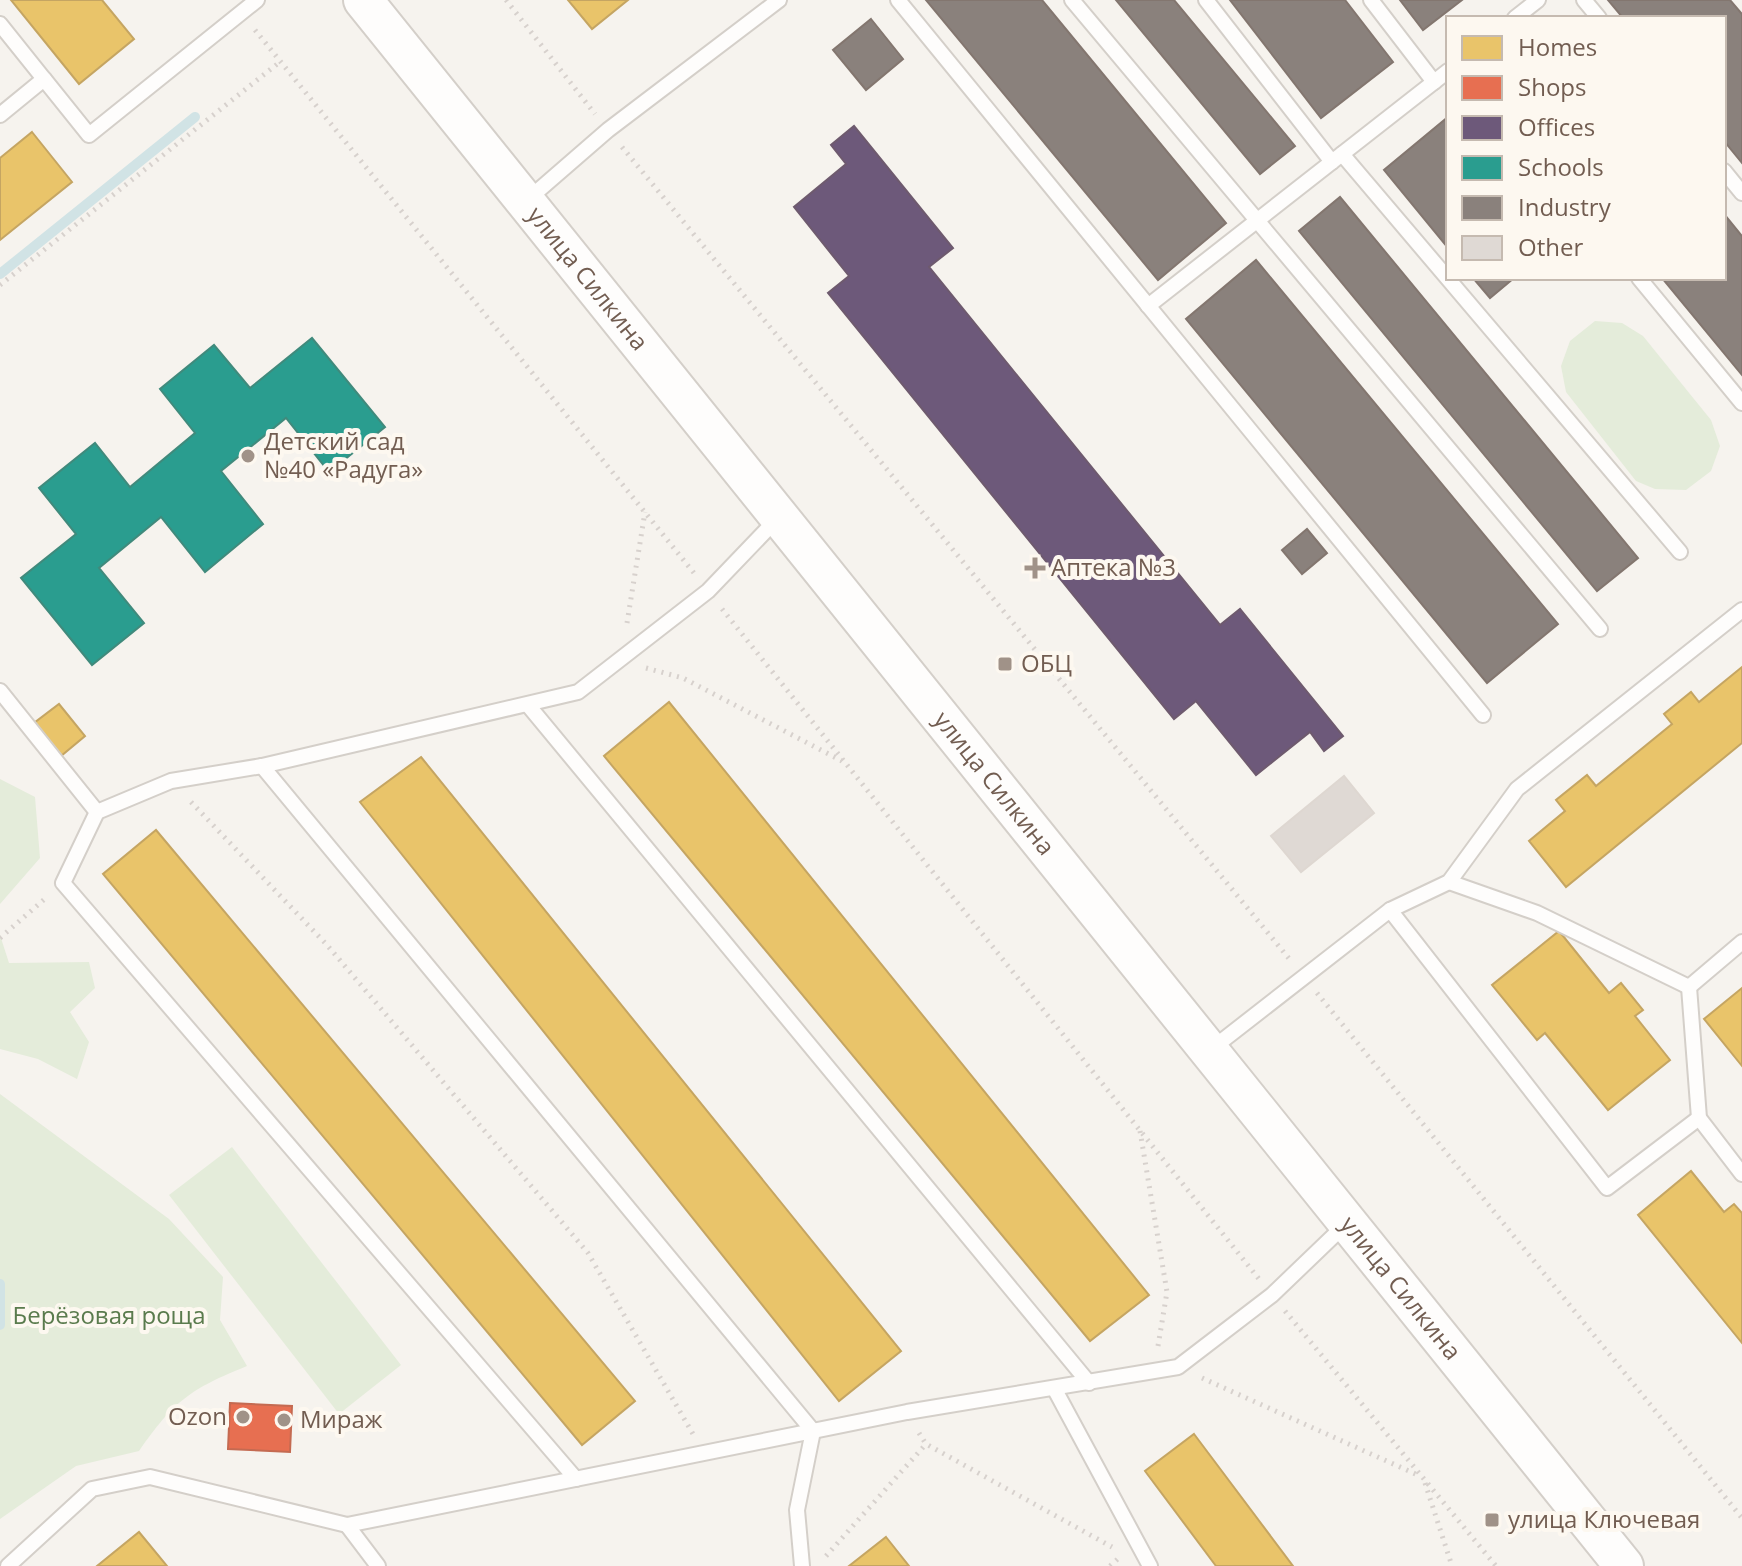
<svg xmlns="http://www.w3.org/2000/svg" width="1742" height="1566" font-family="'Open Sans',sans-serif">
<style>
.green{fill:#e4ecda}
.homes{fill:#e9c46a;stroke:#c5a562;stroke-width:2}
.shops{fill:#e76f51;stroke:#c46a51;stroke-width:2}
.offices{fill:#6d597a;stroke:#6e5a6e;stroke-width:2}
.schools{fill:#2a9d8f;stroke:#408a7c;stroke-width:2}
.industry{fill:#8a817c;stroke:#83766f;stroke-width:2}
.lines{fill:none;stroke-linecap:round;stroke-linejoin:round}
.stream{stroke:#d1e3e5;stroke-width:10}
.building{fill:#dfd9d4;stroke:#ded7d1;stroke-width:2}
.service-casing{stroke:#d4cfc9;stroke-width:18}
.secondary-casing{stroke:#d4cfc9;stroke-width:42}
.path{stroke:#d7d1cd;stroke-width:5;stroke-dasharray:2 6;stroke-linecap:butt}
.service{stroke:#fefdfc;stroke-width:14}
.secondary{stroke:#fefdfc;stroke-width:38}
.poi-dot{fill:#a09288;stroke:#fdf8f0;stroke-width:3}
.labels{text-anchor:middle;stroke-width:8;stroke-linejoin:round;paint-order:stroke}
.street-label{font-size:24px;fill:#725d51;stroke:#fdf8f0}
.poi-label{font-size:24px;fill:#725d51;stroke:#fdf8f0;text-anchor:start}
.park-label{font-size:24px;fill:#5a7b4d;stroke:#fdf8f0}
</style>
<rect width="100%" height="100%" fill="#f6f3ee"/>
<g class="green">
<path d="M 1595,321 L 1622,323 L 1643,336 L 1711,420 L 1720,446 L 1711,471 L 1686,490 L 1655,489 L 1636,481 L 1566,392 L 1561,366 L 1570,341 Z"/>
<path d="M 0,779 L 35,797 L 40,858 L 0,904 Z"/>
<path d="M 0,935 L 9,963 L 89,962 L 95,988 L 70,1012 L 89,1042 L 77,1079 L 38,1059 L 0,1049 Z"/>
<path d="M 0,1094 L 169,1219 L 223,1277 L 220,1320 L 247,1366 C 190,1389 174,1401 139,1451 L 76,1466 L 0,1519 Z"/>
<path d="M 232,1147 L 401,1365 L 339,1414 L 169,1195 Z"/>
</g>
<g class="homes">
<path d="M 11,0 L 102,0 L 134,39 L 79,84 Z"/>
<path d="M 568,0 L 628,0 L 592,29 Z"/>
<path d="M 32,132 L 72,182 L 0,240 L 0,158 Z"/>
<path d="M 1742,667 L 1742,743 L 1566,887 L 1529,841 L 1565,811 L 1556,800 L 1587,775 L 1596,786 L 1672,724 L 1664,714 L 1691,692 L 1699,702 Z"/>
<path d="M 669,702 L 1149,1295 L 1090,1341 L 604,756 Z"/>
<path d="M 59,704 L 85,736 L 61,756 L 34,723 Z"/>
<path d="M 421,757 L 901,1351 L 839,1401 L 360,802 Z"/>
<path d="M 156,830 L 635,1401 L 582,1445 L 103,874 Z"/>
<path d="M 1559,931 L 1609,993 L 1621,983 L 1643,1010 L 1635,1016 L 1670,1060 L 1608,1110 L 1545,1033 L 1537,1040 L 1492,985 Z"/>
<path d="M 1742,988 L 1742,1066 L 1704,1019 Z"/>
<path d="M 1691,1171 L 1724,1212 L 1734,1204 L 1742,1213 L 1742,1343 L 1638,1215 Z"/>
<path d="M 1194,1434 L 1293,1566 L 1216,1566 L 1145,1471 Z"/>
<path d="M 139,1532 L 167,1566 L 97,1566 Z"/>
<path d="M 886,1537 L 909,1566 L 849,1566 Z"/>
</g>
<path class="shops" d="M 230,1403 L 292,1406 L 290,1452 L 228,1449 Z"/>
<path class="offices" d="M 854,126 L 953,248 L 929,267 L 1220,625 L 1240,609 L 1343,736 L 1324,751 L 1310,732 L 1256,775 L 1196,701 L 1174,719 L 828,293 L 849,276 L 794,207 L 846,164 L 831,145 Z"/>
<path class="schools" d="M 312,338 L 385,427 L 329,472 L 286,418 L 221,471 L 263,524 L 205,572 L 161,517 L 99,568 L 144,623 L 92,665 L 21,578 L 76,534 L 39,488 L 95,443 L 130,487 L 195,433 L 160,389 L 214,345 L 250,388 Z"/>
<g class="industry">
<path d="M 926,0 L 1042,0 L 1226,223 L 1158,280 Z"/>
<path d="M 1116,0 L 1174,0 L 1295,146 L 1260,174 Z"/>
<path d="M 1230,0 L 1345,0 L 1393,62 L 1321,118 Z"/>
<path d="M 1400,0 L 1462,0 L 1423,30 Z"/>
<path d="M 1608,0 L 1730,0 L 1742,14 L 1742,163 L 1724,141 L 1724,18 L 1623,18 Z"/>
<path d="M 871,19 L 903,59 L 866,90 L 833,50 Z"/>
<path d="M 1448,117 L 1448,248 L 1384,170 Z"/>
<path d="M 1340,197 L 1638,558 L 1597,591 L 1299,231 Z"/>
<path d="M 1724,214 L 1742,236 L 1742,375 L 1662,278 L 1724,278 Z"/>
<path d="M 1256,260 L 1558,624 L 1487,683 L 1186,319 Z"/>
<path d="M 1473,278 L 1514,278 L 1490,298 Z"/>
<path d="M 1307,529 L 1327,553 L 1302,574 L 1282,550 Z"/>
</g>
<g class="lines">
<g class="stream">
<path d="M 0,274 L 195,117"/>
<path d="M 0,1284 L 0,1325"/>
</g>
</g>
<path class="building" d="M 1344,776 L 1374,813 L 1301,872 L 1271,836 Z"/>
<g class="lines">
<defs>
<g id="service">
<path d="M 898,0 L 1483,715"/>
<path d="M 1072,0 L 1600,629"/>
<path d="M 1206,0 L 1332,162"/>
<path d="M 1371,0 L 1434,82"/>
<path d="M 1584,0 L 1599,18"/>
<path d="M 1515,18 L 1538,0"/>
<path d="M 0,24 L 44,79"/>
<path d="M 0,115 L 44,79 L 89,135 L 257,0"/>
<path d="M 1342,154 L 1680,552"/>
<path d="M 1724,171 L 1742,193"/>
<path d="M 525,202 L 608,130 L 779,0"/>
<path d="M 1639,278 L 1742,403"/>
<path d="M 1148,306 L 1448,71"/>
<path d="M 0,691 L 97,812"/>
<path d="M 528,705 L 1089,1383"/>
<path d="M 262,766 L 813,1431 L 797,1510 L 802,1566"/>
<path d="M 1449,882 L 1537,913 L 1689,987 L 1742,942"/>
<path d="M 1390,910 L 1607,1188 L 1699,1118"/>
<path d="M 1689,987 L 1699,1118 L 1742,1174"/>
<path d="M 1209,1051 L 1390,910 L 1449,882 L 1517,789 L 1742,610"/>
<path d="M 1054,1388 L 1150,1566"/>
<path d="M 576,1479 L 63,883 L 97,812 L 171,781 L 262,766 L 578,692 L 708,591 L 778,518"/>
<path d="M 347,1525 L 378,1566"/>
<path d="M 8,1566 L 92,1489 L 150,1477 L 347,1525 L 907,1412 L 1178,1367 L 1272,1295 L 1347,1223"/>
</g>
<g id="secondary">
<path id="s1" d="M 363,0 L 1624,1566"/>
</g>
</defs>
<use href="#service" class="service-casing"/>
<use href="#secondary" class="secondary-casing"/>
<g class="path">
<path d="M 506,0 L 595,114"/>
<path d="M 255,30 L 694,573"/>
<path d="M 622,147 L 1291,961"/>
<path d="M 0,285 L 281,61"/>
<path d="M 722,609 L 1259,1279"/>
<path d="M 627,623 L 645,512"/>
<path d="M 646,668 L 683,678 L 842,761"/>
<path d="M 191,802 L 327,945 L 588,1253 L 693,1434"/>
<path d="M 0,938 L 47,897"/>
<path d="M 1317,993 L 1742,1518"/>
<path d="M 1140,1131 L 1167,1292 L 1158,1346"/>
<path d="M 1285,1311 L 1496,1566"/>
<path d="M 1202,1378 L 1420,1476"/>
<path d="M 919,1433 L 926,1444 L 1112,1547"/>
<path d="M 1425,1483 L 1452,1566"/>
<path d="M 826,1556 L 926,1444"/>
<path d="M 1110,1566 L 1121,1556"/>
</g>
<use href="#service" class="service"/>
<use href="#secondary" class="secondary"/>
</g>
<g class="poi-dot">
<circle cx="248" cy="456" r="8"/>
<path d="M1031 556h8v8h8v8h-8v8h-8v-8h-8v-8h8z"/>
<rect x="997" y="656" width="16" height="16" rx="4"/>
<circle cx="243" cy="1417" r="8"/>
<circle cx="284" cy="1420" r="8"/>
<rect x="1484" y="1512" width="16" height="16" rx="4"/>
</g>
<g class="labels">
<g class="street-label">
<text dy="8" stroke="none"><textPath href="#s1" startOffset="358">улица Силкина</textPath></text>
<text dy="8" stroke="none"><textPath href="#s1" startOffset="1006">улица Силкина</textPath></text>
<text dy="8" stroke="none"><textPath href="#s1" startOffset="1654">улица Силкина</textPath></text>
</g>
<g class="poi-label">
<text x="264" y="450">Детский сад<tspan x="264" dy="28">№40 «Радуга»</tspan></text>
<text x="1051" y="576">Аптека №3</text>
<text x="1021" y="672">ОБЦ</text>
<text x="227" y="1425" text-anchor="end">Ozon</text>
<text x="300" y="1428">Мираж</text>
<text x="1508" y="1528">улица Ключевая</text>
</g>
<g class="park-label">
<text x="109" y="1324">Берёзовая роща</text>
</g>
</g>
<rect x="1446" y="16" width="280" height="264" fill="#fdf8f0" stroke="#c5bab0" stroke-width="2"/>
<rect x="1462" y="36" width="40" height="24" fill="#e9c46a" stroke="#c5bab0" stroke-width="2"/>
<text x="1518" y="56" font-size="24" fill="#725d51">Homes</text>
<rect x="1462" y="76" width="40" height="24" fill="#e76f51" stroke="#c5bab0" stroke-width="2"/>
<text x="1518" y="96" font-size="24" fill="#725d51">Shops</text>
<rect x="1462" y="116" width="40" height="24" fill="#6d597a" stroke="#c5bab0" stroke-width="2"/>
<text x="1518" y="136" font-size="24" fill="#725d51">Offices</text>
<rect x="1462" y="156" width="40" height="24" fill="#2a9d8f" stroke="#c5bab0" stroke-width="2"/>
<text x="1518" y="176" font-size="24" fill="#725d51">Schools</text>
<rect x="1462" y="196" width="40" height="24" fill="#8a817c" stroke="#c5bab0" stroke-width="2"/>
<text x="1518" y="216" font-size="24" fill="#725d51">Industry</text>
<rect x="1462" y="236" width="40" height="24" fill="#dfd9d4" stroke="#c5bab0" stroke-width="2"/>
<text x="1518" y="256" font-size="24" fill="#725d51">Other</text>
</svg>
